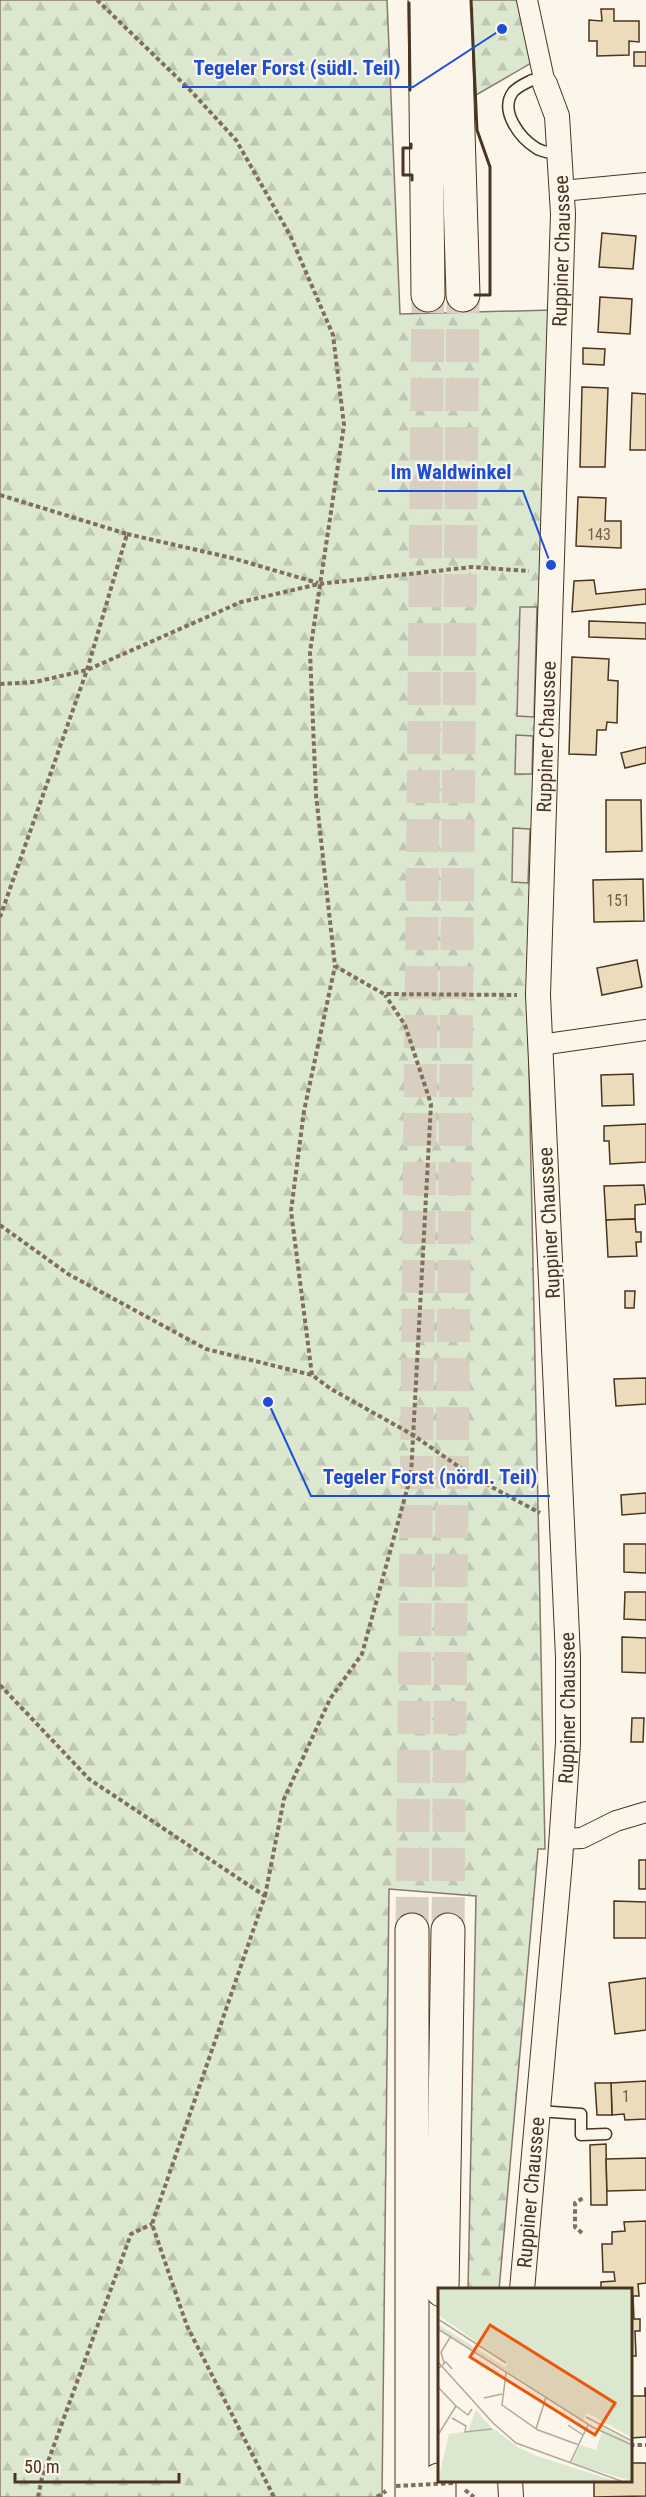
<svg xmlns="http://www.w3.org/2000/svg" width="646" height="2497" font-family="'Roboto Condensed',sans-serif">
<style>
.forest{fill:url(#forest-firs);stroke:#887966;stroke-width:1.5}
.parking{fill:#ede7d9;stroke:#887966;stroke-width:1.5}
.building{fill:#ecdcbc;stroke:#4a3520;stroke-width:1.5}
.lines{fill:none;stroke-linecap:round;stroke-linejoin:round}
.motorway-tunnel{stroke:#d8cfc1;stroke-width:33;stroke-dasharray:33 16;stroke-linecap:butt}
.service-casing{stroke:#4a3520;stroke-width:13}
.minor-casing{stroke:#4a3520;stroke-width:22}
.tertiary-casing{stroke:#4a3520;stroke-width:26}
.motorway-casing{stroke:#4a3520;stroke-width:35}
.path{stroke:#7f6f5c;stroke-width:4;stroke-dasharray:4.5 3;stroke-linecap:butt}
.service{stroke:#fbf6e9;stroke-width:10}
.minor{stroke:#fbf6e9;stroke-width:20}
.tertiary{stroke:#fbf6e9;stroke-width:24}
.motorway{stroke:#fbf6e9;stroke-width:33}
.path-bridge{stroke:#7f6f5c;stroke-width:4;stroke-dasharray:4.5 3;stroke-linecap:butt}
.wall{stroke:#4a3520;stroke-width:3}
.labels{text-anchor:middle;stroke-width:4.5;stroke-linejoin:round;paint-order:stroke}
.number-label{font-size:16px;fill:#725f47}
.street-label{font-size:20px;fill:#4a3520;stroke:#fbf6e9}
.inset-road{fill:none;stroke:#b4a999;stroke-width:1.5}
.view{fill:#e8590c;fill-opacity:0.15;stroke:#e8590c;stroke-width:3}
.inset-edge{fill:none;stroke:#4a3520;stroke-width:3}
.leader{fill:none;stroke:#1d4ed8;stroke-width:2}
.callout-dot{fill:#1d4ed8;stroke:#fbf6e9;stroke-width:2}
.callout-label{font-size:21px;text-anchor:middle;font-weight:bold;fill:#1d4ed8;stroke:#fbf6e9;stroke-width:4.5;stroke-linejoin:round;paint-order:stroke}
</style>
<defs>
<pattern id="forest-firs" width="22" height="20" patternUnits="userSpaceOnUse" patternTransform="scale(1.5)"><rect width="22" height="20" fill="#dce7d0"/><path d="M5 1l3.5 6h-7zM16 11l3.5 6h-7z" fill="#bec7b2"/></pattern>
</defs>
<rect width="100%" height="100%" fill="#fbf6e9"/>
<g class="forest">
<path d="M 0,0 L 387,0 L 400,314 L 552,310 L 527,970 L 545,1849 L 538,1849 L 499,2290 L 468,2290 L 476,1896 L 389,1889 L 382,2497 L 0,2497 Z"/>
<path d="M 468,0 L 527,0 L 540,58 L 476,95 Z"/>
</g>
<g class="parking">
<path d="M 520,607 L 537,607 L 534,717 L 517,716 Z"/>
<path d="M 516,735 L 533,736 L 532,774 L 515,774 Z"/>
<path d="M 513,828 L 530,829 L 528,883 L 512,882 Z"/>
</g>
<g class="building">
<path d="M 601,9 L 614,9 L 614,21 L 639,21 L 639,42 L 629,41 L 629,55 L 597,56 L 597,41 L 589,41 L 589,20 L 602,21 Z"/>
<rect x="634" y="52" width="12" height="14"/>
<path d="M 602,233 L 636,236 L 633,269 L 599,267 Z"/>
<path d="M 600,297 L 632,299 L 630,334 L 598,332 Z"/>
<path d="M 583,348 L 605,349 L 604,365 L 583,364 Z"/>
<path d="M 582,387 L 608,388 L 605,467 L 580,467 Z"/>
<path d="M 632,393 L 646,394 L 646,450 L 630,450 Z"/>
<path d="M 578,497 L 606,498 L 605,521 L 621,521 L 621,548 L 576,546 Z"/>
<path d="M 594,580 L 596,594 L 646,589 L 646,604 L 572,612 L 574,581 Z"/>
<path d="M 589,621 L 646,623 L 646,639 L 589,637 Z"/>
<path d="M 572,657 L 609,659 L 608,680 L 618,681 L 617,723 L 607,722 L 606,730 L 597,730 L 596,755 L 569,754 Z"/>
<path d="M 646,747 L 646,763 L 625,768 L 621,753 Z"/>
<path d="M 606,800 L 641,800 L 642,851 L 606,852 Z"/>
<path d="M 643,879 L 644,921 L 594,922 L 593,880 Z"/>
<path d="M 637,960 L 642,987 L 602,995 L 597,968 Z"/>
<path d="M 633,1074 L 634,1105 L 602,1106 L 601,1075 Z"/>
<path d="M 646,1124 L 646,1162 L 610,1164 L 609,1141 L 604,1141 L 604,1126 Z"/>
<path d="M 644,1185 L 646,1204 L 635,1205 L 635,1219 L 606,1220 L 604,1186 Z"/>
<path d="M 635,1219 L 636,1232 L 641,1232 L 641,1242 L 636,1242 L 637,1256 L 608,1257 L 606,1220 Z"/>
<path d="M 625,1291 L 635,1291 L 634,1308 L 625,1308 Z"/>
<path d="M 646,1378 L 646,1404 L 616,1406 L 614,1379 Z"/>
<path d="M 646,1493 L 646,1513 L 622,1515 L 621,1495 Z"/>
<path d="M 624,1544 L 646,1544 L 646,1573 L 624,1572 Z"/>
<path d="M 625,1592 L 646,1592 L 646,1620 L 624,1619 Z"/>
<path d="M 622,1637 L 646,1638 L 646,1673 L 622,1672 Z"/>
<path d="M 632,1718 L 644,1718 L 643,1742 L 631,1742 Z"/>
<rect x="639" y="1860" width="7" height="29"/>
<path d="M 614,1901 L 646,1902 L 646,1938 L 614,1938 Z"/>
<path d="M 646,1978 L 646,2030 L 615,2034 L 609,1983 Z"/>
<path d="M 646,2081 L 646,2119 L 625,2120 L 624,2114 L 612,2115 L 611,2083 Z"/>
<path d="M 595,2083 L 611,2083 L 612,2115 L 597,2115 Z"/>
<path d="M 606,2144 L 607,2205 L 591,2205 L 590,2145 Z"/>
<path d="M 646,2158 L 646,2190 L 607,2191 L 606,2159 Z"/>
<path d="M 646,2221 L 646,2283 L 638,2284 L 639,2296 L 633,2296 L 634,2319 L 640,2319 L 640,2331 L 635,2331 L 636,2356 L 630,2356 L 630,2290 L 601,2290 L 601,2282 L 615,2281 L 614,2272 L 603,2272 L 602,2244 L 612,2244 L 612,2232 L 625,2231 L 624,2222 Z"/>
<path d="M 645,2388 L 646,2388 L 646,2437 L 630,2438 L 630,2396 L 645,2396 Z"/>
<path d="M 630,2463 L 646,2463 L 646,2496 L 594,2497 L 594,2480 L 630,2480 Z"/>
</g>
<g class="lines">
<g class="motorway-tunnel">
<path d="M 412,1930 L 428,295"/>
<path d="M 448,1930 L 463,295"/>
</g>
<defs>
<g id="service">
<path d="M 545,84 L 532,80 C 526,83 517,87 513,92 C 499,111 520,138 536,148 C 542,152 552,153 559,155"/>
<path d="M 538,2111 L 581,2114 L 581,2135 L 606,2134"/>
</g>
<g id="minor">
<path d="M 527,0 L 545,84"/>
<path d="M 562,191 L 646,183"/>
<path d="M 540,1045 L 646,1030"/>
<path d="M 562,1839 L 582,1838 L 616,1821 L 646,1812"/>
</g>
<g id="tertiary">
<path id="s1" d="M 522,2290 L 560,1861 L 568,1743 L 568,1657 L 538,995 L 563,214 L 557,116 L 545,84"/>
<path d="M 510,2480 L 511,2497"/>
</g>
<g id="motorway">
<path d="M 425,0 L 428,295"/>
<path d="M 454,0 L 463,295"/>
<path d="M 442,2290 L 448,1930"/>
<path d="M 412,2497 L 412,1930"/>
<path d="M 439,2497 L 439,2480"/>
</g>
</defs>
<use href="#service" class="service-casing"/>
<use href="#minor" class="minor-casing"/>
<use href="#tertiary" class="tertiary-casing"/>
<use href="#motorway" class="motorway-casing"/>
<g class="path">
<path d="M 97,0 L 189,89 L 236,140 L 290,235 L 333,335 L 344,425 L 310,652 L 316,795 L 335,966 L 384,994 L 517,995"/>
<path d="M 0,495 L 127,534 L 87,670 L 0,917"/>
<path d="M 127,534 L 232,558 L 318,583"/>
<path d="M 0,684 L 35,682 L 87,670 L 241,602 L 319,584 L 472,567 L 529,571"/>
<path d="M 0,1225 L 68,1274 L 206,1349 L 312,1375 L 331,1389 L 413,1435 L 475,1478 L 540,1513"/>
<path d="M 312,1375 L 291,1211 L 304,1111 L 335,966"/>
<path d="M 0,1685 L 89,1779 L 265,1896 L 152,2224 L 187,2326 L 274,2497"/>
<path d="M 265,1896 L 284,1799 L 330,1699 L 362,1654 L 411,1475 L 431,1104 L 405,1025 L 385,995"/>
<path d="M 582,2233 L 575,2227 L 575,2203 L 583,2198"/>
<path d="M 630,2445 L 646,2445"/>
<path d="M 465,2490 L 474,2497"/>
<path d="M 38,2497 L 42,2478 L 131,2234 L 152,2224"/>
<path d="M 377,2497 L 386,2491"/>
</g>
<use href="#service" class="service"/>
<use href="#minor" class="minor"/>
<use href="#tertiary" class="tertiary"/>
<use href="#motorway" class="motorway"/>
<path class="path-bridge" d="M 396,2486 L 455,2483"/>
<g class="wall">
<path d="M 471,0 L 477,130 L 490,167 L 490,295 L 475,295"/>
<path d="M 409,3 L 410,90"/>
<path d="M 411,144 L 411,148 L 403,148 L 403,175 L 412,175 L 412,180"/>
</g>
</g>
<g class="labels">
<g class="number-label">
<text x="599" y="540">143</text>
<text x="618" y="906">151</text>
<text x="626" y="2102">1</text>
</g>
<g class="street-label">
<text dy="7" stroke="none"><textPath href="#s1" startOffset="2042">Ruppiner Chaussee</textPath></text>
<text dy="7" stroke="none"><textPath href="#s1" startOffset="1556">Ruppiner Chaussee</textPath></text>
<text transform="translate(549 1223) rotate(-93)" y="7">Ruppiner Chaussee</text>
<text dy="7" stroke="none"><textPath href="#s1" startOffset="584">Ruppiner Chaussee</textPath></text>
<text dy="7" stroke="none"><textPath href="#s1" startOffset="98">Ruppiner Chaussee</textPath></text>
</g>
</g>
<g transform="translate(438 2288)">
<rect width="194" height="194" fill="#fbf6e9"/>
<path d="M 0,0 L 193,0 L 193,149 L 149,125 L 145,133 L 0,40 L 0,36 L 67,79 L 70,76 L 0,27 ZM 158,136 L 193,154 L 193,193 L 133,175 L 142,157 L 158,162 L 164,143 ZM 45,141 L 56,141 L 81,160 L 99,168 L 177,193 L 0,193 L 11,146 Z" fill="#dce7d0"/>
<path d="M 38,122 L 52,138 L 54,141 L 30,143 Z" fill="#dce7d0"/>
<path class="inset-road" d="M 0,31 L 68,75M 0,41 L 156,140M 0,74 L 55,135 L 78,155 L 183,193M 6,75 L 3,64 L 13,48M 0,81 L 8,74 L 14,81M 68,85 L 64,117 L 100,142 L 141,157M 0,99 L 18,118 L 0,147M 46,110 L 64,106M 18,118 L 30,127 L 34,121M 148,129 L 194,153M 14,130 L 28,138 L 27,144 L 54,141M 130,137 L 145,147M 152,138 L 194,157M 98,141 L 108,109M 132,175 L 150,137"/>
<path class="view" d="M 52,37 L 177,115 L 157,147 L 32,69 Z"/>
<rect width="194" height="194" class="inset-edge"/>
</g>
<path class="leader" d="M502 29L413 87H182M551 565L523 491H378M268 1402L311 1496H550"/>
<g class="callout-dot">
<circle cx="502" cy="29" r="6"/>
<circle cx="551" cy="565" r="6"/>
<circle cx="268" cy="1402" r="6"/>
</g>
<g class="callout-label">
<text x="297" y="75">Tegeler Forst (südl. Teil)</text>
<text x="451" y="479">Im Waldwinkel</text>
<text x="430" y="1484">Tegeler Forst (nördl. Teil)</text>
</g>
<path d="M15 2473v9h164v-9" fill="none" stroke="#4a3520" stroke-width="3"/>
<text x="24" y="2473" font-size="18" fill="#4a3520" stroke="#fbf6e9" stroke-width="4.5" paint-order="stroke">50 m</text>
</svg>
